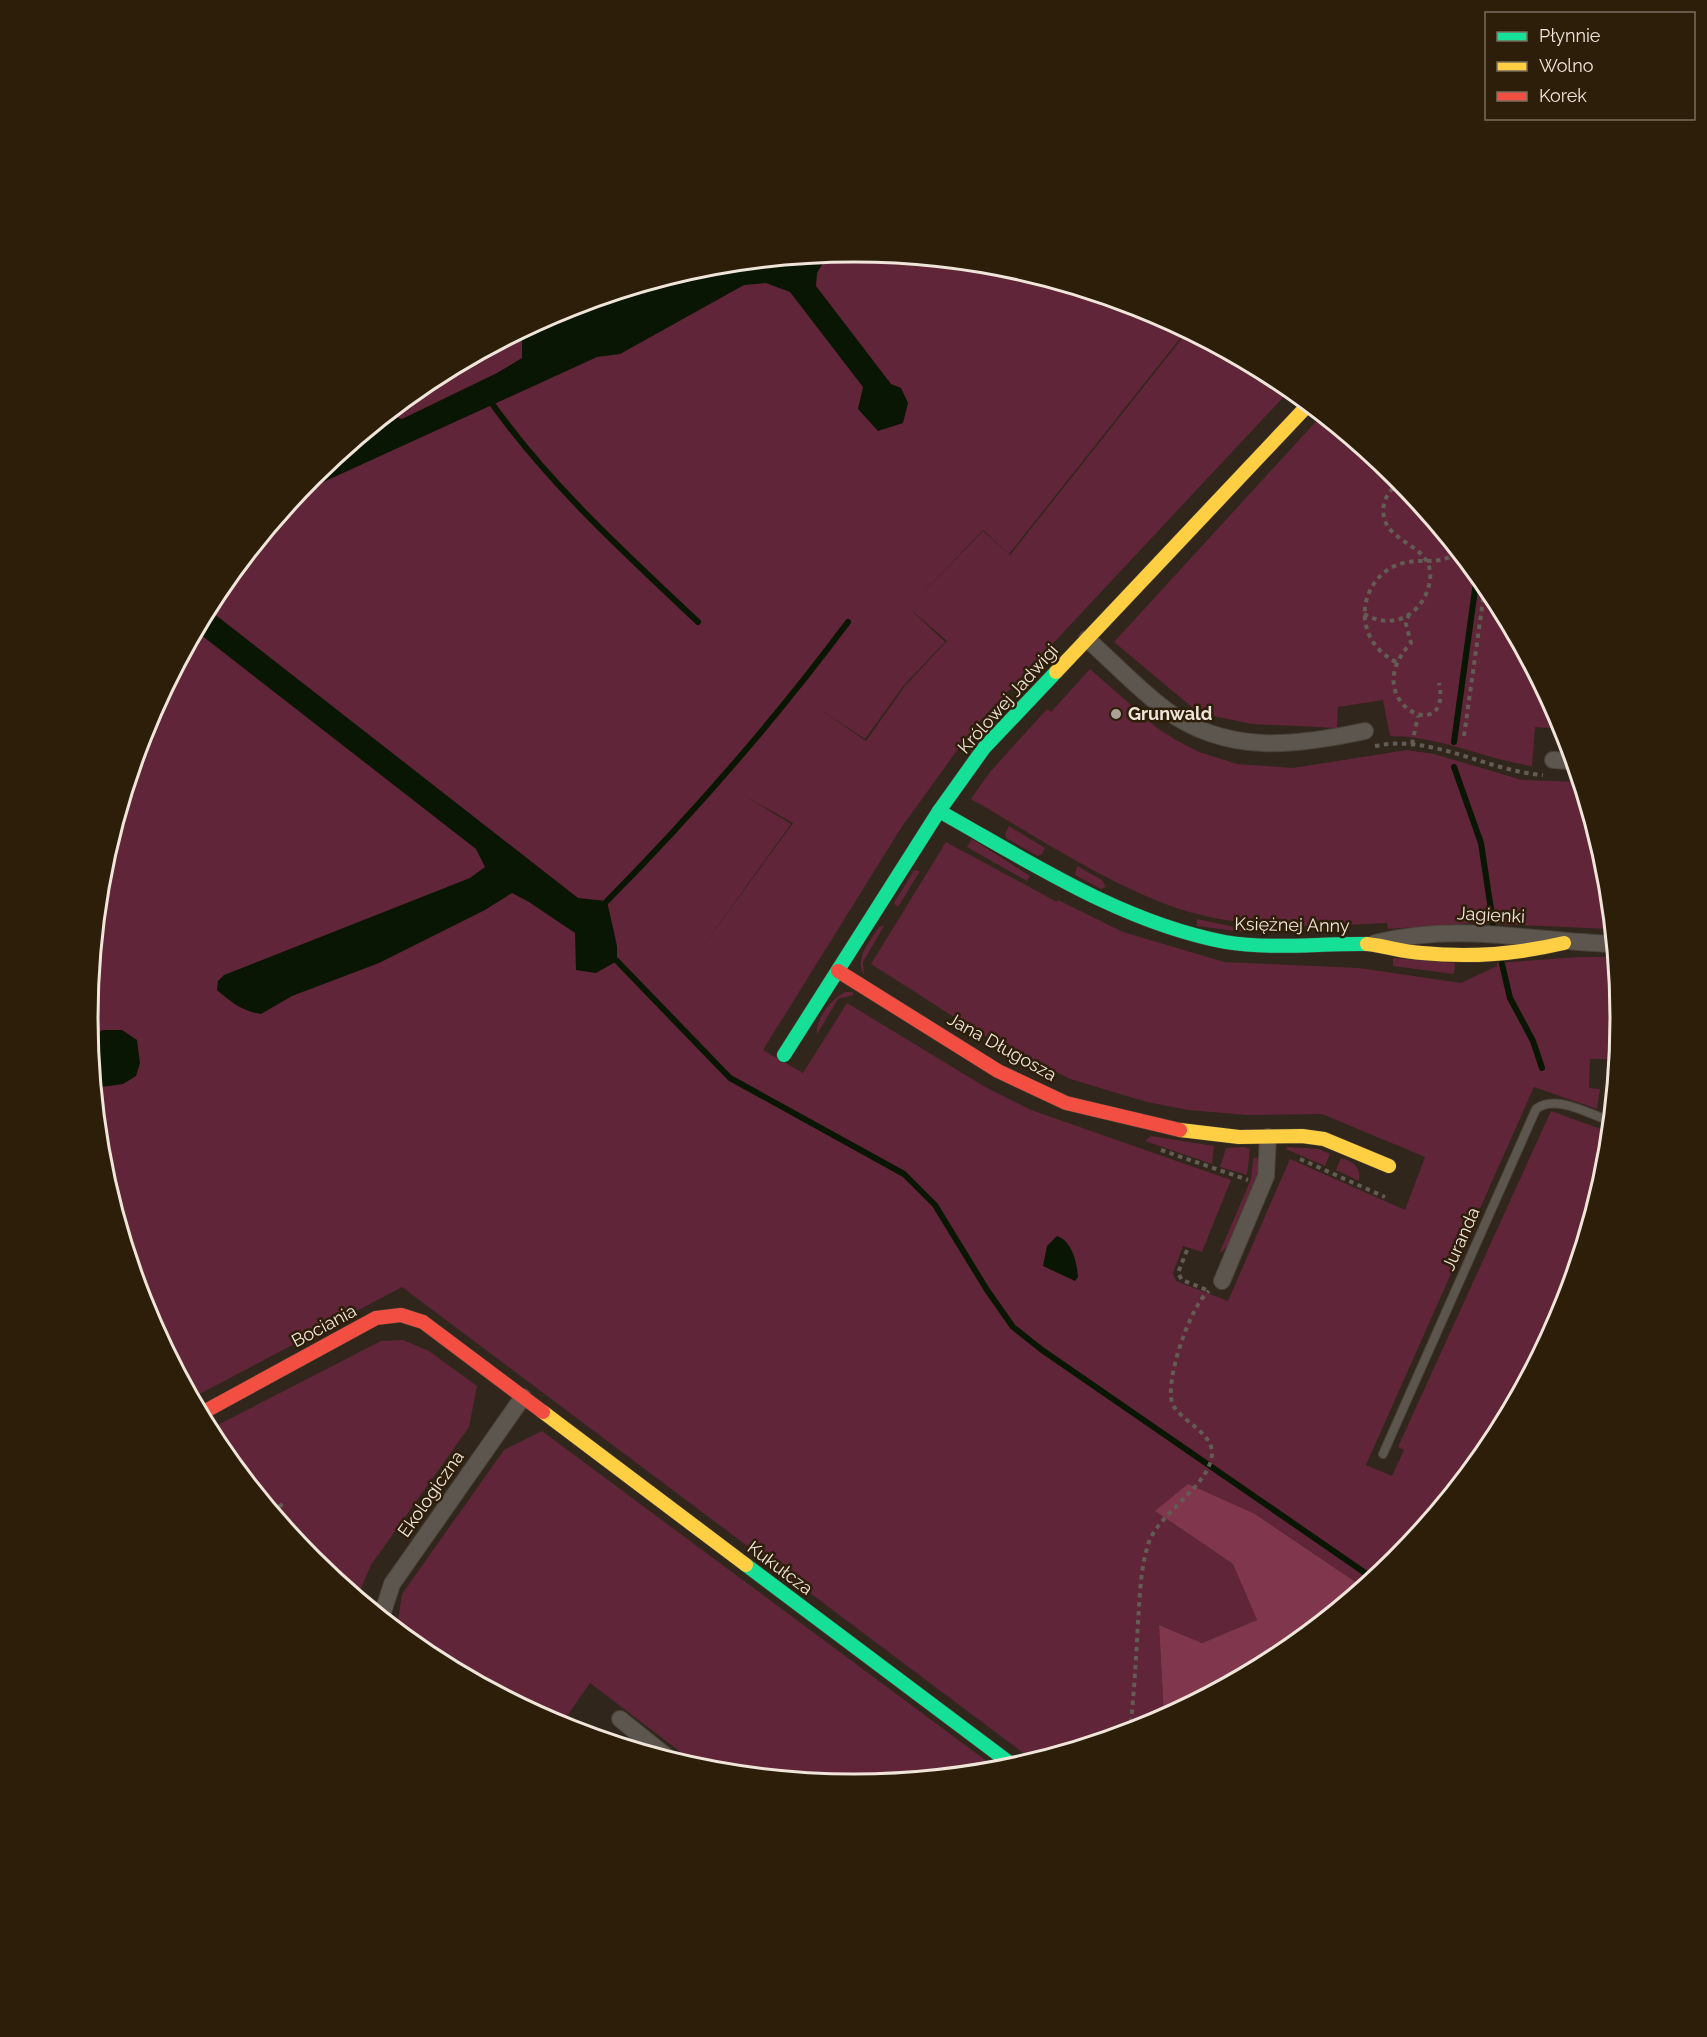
<svg xmlns="http://www.w3.org/2000/svg" width="1707" height="2037" font-family="Raleway,sans-serif">
<style>
.green{fill:#602538;fill-rule:evenodd}
.forest{fill:#80364d}
.water{fill:#091603}
.lines{fill:none;stroke-linecap:round;stroke-linejoin:round}
.stream{stroke:#091603;stroke-width:6}
.lane-casing{stroke:#4a433a;stroke-width:10}
.street-casing{stroke:#4a433a;stroke-width:18}
.fast-casing{stroke:#4a433a;stroke-width:15}
.slow-casing{stroke:#4a433a;stroke-width:15}
.jam-casing{stroke:#4a433a;stroke-width:15}
.path{stroke:#635c55;stroke-width:4;stroke-dasharray:4.5 4.5;stroke-linecap:butt}
.lane{stroke:#5d564e;stroke-width:8}
.street{stroke:#5d564e;stroke-width:16}
.fast{stroke:#16e098;stroke-width:14}
.slow{stroke:#ffcf43;stroke-width:14}
.jam{stroke:#f24e42;stroke-width:14}
.poi-dot{fill:#ada297;stroke:#2d1e0a;stroke-width:2}
.labels{text-anchor:middle;stroke-width:5;stroke-linejoin:round;paint-order:stroke}
.street-label{font-size:18px;fill:#f0e5d9;stroke:#2d1e0a}
.poi-label{font-size:18px;font-weight:bold;fill:#f0e5d9;stroke:#2d1e0a;text-anchor:start}
.rim{fill:none;stroke:#f0e5d9;stroke-width:3}
</style>
<rect width="100%" height="100%" fill="#30261c"/>
<g class="green">
<path d="M 854,252 L 1003,267 L 1147,310 L 1186,331 L 1009,554 L 983,530 L 912,604 L 983,531 L 1010,555 L 1187,332 L 1280,381 L 1290,390 L 971,731 L 901,828 L 763,1050 L 803,1073 L 847,1003 L 987,1088 L 1031,1110 L 1231,1180 L 1202,1252 L 1183,1246 L 1173,1273 L 1176,1281 L 1228,1301 L 1290,1159 L 1405,1210 L 1425,1157 L 1322,1114 L 1247,1115 L 1188,1110 L 1147,1102 L 1070,1079 L 976,1031 L 871,964 L 946,842 L 1057,902 L 1058,900 L 1123,932 L 1224,962 L 1359,968 L 1461,983 L 1497,966 L 1497,963 L 1579,957 L 1614,957 L 1620,1019 L 1614,1079 L 1614,1059 L 1590,1059 L 1589,1088 L 1600,1089 L 1597,1109 L 1534,1087 L 1366,1465 L 1392,1476 L 1404,1450 L 1398,1447 L 1551,1111 L 1609,1132 L 1605,1168 L 1573,1274 L 1531,1369 L 1491,1445 L 1395,1561 L 1363,1587 L 1255,1514 L 1155,1511 L 1233,1564 L 1257,1620 L 1202,1643 L 1159,1625 L 1164,1717 L 1146,1727 L 1034,1761 L 402,1287 L 192,1398 L 145,1312 L 102,1168 L 87,1018 L 102,869 L 145,725 L 216,592 L 312,476 L 428,381 L 560,310 L 704,267 ZM 908,607 L 947,641 L 905,686 L 866,741 L 818,708 L 865,739 L 904,685 L 945,642 ZM 745,796 L 793,823 L 695,957 L 791,824 Z"/>
<path d="M 1321,416 L 1396,477 L 1491,593 L 1563,729 L 1535,727 L 1532,766 C 1485,759 1439,736 1390,736 L 1383,700 L 1338,707 L 1337,728 L 1252,724 L 1199,713 L 1114,642 Z"/>
<path d="M 1090,669 L 1156,727 L 1176,740 L 1199,752 L 1237,764 L 1293,768 L 1407,750 L 1434,754 L 1522,780 L 1579,782 L 1605,869 L 1611,929 L 1473,923 L 1388,929 L 1387,923 C 1323,926 1260,930 1197,914 C 1123,895 1038,837 971,799 L 990,772 L 1047,709 L 1051,712 Z"/>
<path d="M 1009,826 L 1045,848 L 1042,854 L 1038,856 L 1006,838 L 1005,834 Z"/>
<path d="M 972,839 L 1030,876 L 1027,881 L 967,847 Z"/>
<path d="M 1077,866 L 1102,880 L 1106,887 L 1101,889 L 1075,875 Z"/>
<path d="M 914,870 L 920,871 L 898,907 L 894,903 Z"/>
<path d="M 1197,919 L 1244,929 L 1243,932 L 1197,926 Z"/>
<path d="M 884,926 L 863,962 L 864,975 C 854,958 870,941 879,927 Z"/>
<path d="M 1393,958 L 1455,963 L 1454,974 L 1393,966 Z"/>
<path d="M 846,992 L 853,992 L 853,995 L 838,999 L 817,1034 C 814,1021 833,996 846,992 Z"/>
<path d="M 1151,1136 L 1214,1146 L 1212,1164 L 1145,1141 Z"/>
<path d="M 1244,1147 L 1250,1149 L 1247,1175 L 1220,1167 L 1226,1148 Z"/>
<path d="M 1288,1147 L 1319,1149 L 1330,1154 L 1325,1166 L 1286,1149 Z"/>
<path d="M 1257,1157 C 1263,1178 1236,1226 1227,1247 L 1219,1254 L 1251,1179 L 1253,1159 Z"/>
<path d="M 1341,1158 C 1354,1162 1361,1167 1359,1181 L 1336,1170 Z"/>
<path d="M 403,1340 L 429,1351 L 477,1386 L 469,1427 L 371,1565 L 357,1598 L 311,1560 L 216,1444 L 208,1430 L 381,1341 Z"/>
<path d="M 542,1431 L 1000,1771 L 853,1785 L 704,1770 L 590,1683 L 560,1726 L 427,1656 L 401,1634 L 398,1620 L 402,1594 L 504,1450 Z"/>
</g>
<g class="forest">
<path d="M 1573,1274 L 1562,1312 L 1531,1370 Z"/>
<path d="M 1188,1484 L 1255,1514 L 1363,1587 L 1279,1656 L 1164,1717 L 1159,1625 L 1202,1643 L 1257,1620 L 1233,1564 L 1155,1511 Z"/>
</g>
<g class="water">
<path d="M 824,255 L 826,258 L 817,273 L 816,286 L 891,384 L 901,388 L 908,403 L 903,423 L 878,431 L 858,409 L 863,387 L 790,292 L 766,283 L 744,285 L 620,354 L 597,357 L 297,494 L 312,476 L 388,414 L 402,419 L 497,373 L 522,358 L 522,331 C 547,318 569,304 598,303 L 602,298 L 635,288 L 644,294 L 674,276 L 704,267 Z"/>
<path d="M 208,609 L 578,898 L 607,901 L 617,946 L 617,961 L 596,973 L 576,970 L 575,933 L 529,902 L 512,893 L 485,910 L 379,963 L 292,996 L 261,1014 C 242,1011 232,1003 217,990 L 218,981 L 224,975 L 470,878 L 485,867 L 476,849 L 196,631 Z"/>
<path d="M 103,1030 L 122,1030 L 137,1040 L 140,1063 L 136,1076 L 123,1084 L 94,1088 L 89,1038 Z"/>
<path d="M 1057,1236 C 1072,1241 1077,1263 1078,1277 L 1075,1281 L 1043,1266 L 1047,1246 Z"/>
</g>
<g class="lines">
<g class="stream">
<path d="M 493,405 C 551,486 625,553 698,622"/>
<path d="M 1454,742 L 1477,575"/>
<path d="M 1454,767 L 1481,843 L 1493,923"/>
<path d="M 607,901 C 694,813 774,721 848,622"/>
<path d="M 617,961 L 730,1078 L 904,1174 L 935,1205 L 987,1290 L 1013,1327 L 1042,1350 L 1374,1579"/>
<path d="M 1502,964 L 1510,998 L 1533,1041 L 1542,1068"/>
</g>
<defs>
<path id="lane" d="M 1383,1454 L 1536,1109 C 1556,1094 1589,1114 1610,1121"/>
<g id="street">
<path d="M 1087,639 C 1113,662 1138,689 1166,710 C 1227,755 1296,746 1365,731"/>
<path d="M 1553,760 L 1572,761"/>
<path d="M 1375,943 C 1460,922 1528,941 1613,944"/>
<path d="M 1222,1281 L 1266,1176 L 1268,1137"/>
<path d="M 381,1618 L 392,1584 L 523,1397"/>
<path d="M 620,1719 L 671,1760"/>
</g>
<g id="fast">
<path d="M 939,811 C 1030,862 1121,922 1225,942 C 1272,950 1320,943 1367,944"/>
<path d="M 784,1055 L 939,811 L 984,748 L 1056,672"/>
<path d="M 746,1565 L 1015,1767"/>
</g>
<g id="slow">
<path d="M 1056,672 L 1308,405"/>
<path d="M 1367,944 C 1386,946 1403,952 1422,953 C 1470,958 1517,954 1564,943"/>
<path d="M 1180,1130 L 1239,1137 L 1302,1136 L 1324,1139 L 1389,1166"/>
<path d="M 543,1412 L 746,1565"/>
</g>
<g id="jam">
<path d="M 838,971 L 998,1071 L 1066,1103 L 1180,1130"/>
<path d="M 200,1414 L 376,1318 L 401,1315 L 423,1322 L 543,1412"/>
</g>
</defs>
<use href="#lane" class="lane-casing"/>
<use href="#street" class="street-casing"/>
<use href="#fast" class="fast-casing"/>
<use href="#slow" class="slow-casing"/>
<use href="#jam" class="jam-casing"/>
<g class="path">
<path d="M 1364,614 C 1375,620 1387,623 1400,619 C 1411,615 1421,606 1426,594 C 1446,545 1390,548 1384,517 C 1381,503 1388,489 1401,483"/>
<path d="M 1409,614 L 1406,624 L 1411,643 C 1355,702 1453,749 1439,683"/>
<path d="M 1396,662 C 1379,653 1367,639 1365,619 C 1362,592 1381,566 1408,562 C 1426,559 1442,565 1457,552"/>
<path d="M 1464,736 L 1485,586"/>
<path d="M 1412,744 L 1418,716"/>
<path d="M 1375,746 C 1433,734 1486,771 1543,775"/>
<path d="M 1161,1150 L 1248,1180"/>
<path d="M 1300,1159 L 1385,1197"/>
<path d="M 1187,1250 L 1178,1273 L 1182,1280 L 1207,1290"/>
<path d="M 271,1511 L 283,1504"/>
<path d="M 1130,1732 C 1134,1695 1136,1659 1138,1622 C 1140,1597 1140,1570 1148,1545 C 1157,1513 1211,1486 1212,1453 C 1212,1432 1182,1422 1173,1405 C 1163,1383 1191,1304 1209,1291"/>
</g>
<use href="#lane" class="lane"/>
<use href="#street" class="street"/>
<use href="#fast" class="fast"/>
<use href="#slow" class="slow"/>
<use href="#jam" class="jam"/>
</g>
<circle class="poi-dot" cx="1116" cy="714" r="6"/>
<g class="labels">
<g class="street-label">
<text transform="translate(1008 699) rotate(-48)" y="6">Królowej Jadwigi</text>
<text transform="translate(1491 915) rotate(3)" y="6">Jagienki</text>
<text transform="translate(1292 925) rotate(1)" y="6">Księżnej Anny</text>
<text transform="translate(1002 1047) rotate(29)" y="6">Jana Długosza</text>
<text transform="translate(1461 1239) rotate(-66)" y="6">Juranda</text>
<text transform="translate(324 1326) rotate(-28)" y="6">Bociania</text>
<text transform="translate(431 1494) rotate(-55)" y="6">Ekologiczna</text>
<text transform="translate(780 1568) rotate(37)" y="6">Kukułcza</text>
</g>
<g class="poi-label">
<text x="1128" y="720">Grunwald</text>
</g>
</g>
<path d="M0 0H1707V2037H0ZM98 1018a756 756 0 1 1 1512 0a756 756 0 1 1-1512 0Z" fill="#2d1e0a" fill-rule="evenodd"/>
<path class="rim" d="M98 1018a756 756 0 1 1 1512 0a756 756 0 1 1-1512 0Z"/>
<rect x="1485" y="12" width="210" height="108" fill="#2d1e0a" stroke="#7b6e5d" stroke-width="1.5"/>
<rect x="1497" y="32" width="30" height="9" fill="#16e098" stroke="#7b6e5d" stroke-width="1.5"/>
<text x="1539" y="42" font-size="18" fill="#f0e5d9">Płynnie</text>
<rect x="1497" y="62" width="30" height="9" fill="#ffcf43" stroke="#7b6e5d" stroke-width="1.5"/>
<text x="1539" y="72" font-size="18" fill="#f0e5d9">Wolno</text>
<rect x="1497" y="92" width="30" height="9" fill="#f24e42" stroke="#7b6e5d" stroke-width="1.5"/>
<text x="1539" y="102" font-size="18" fill="#f0e5d9">Korek</text>
</svg>
